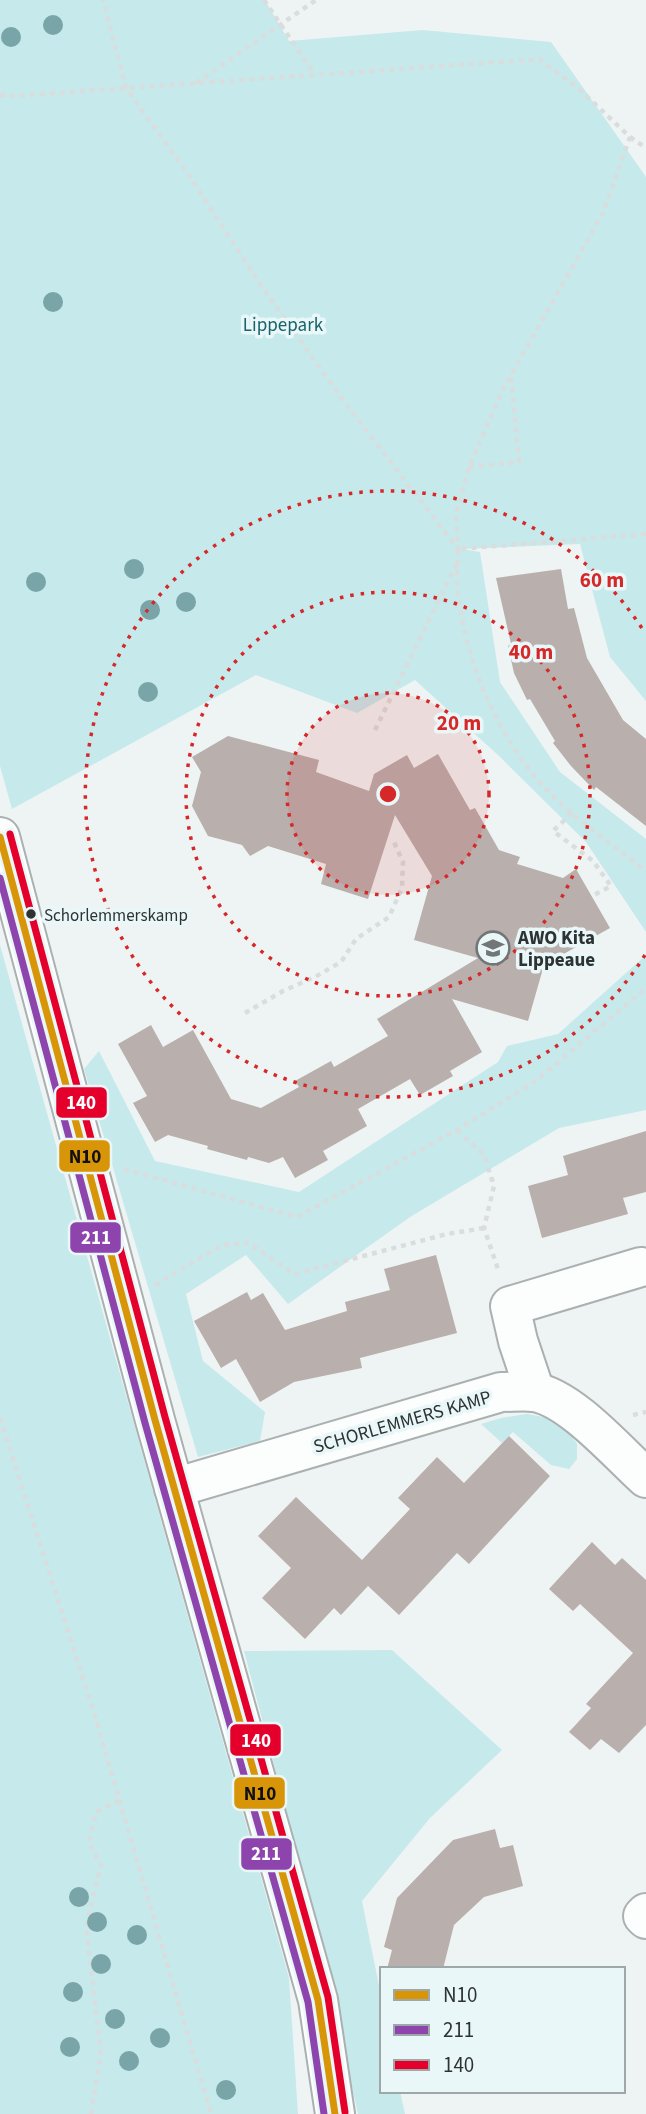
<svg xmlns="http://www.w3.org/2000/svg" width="646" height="2114" font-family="'Source Sans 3',sans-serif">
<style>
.green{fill:#c6e9ec}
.building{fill:#b9afad}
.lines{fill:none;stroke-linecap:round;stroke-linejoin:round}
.minor-casing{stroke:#abb0b0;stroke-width:42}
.path{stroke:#dadddd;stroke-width:4.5;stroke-dasharray:5 5;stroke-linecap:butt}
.minor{stroke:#fcfdfd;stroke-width:38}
.bus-1-casing{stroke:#eaf7f8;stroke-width:12}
.bus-2-casing{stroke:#eaf7f8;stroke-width:12}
.bus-3-casing{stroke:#eaf7f8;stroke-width:12}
.bus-1{stroke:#d99508;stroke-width:7}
.bus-2{stroke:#8e44ad;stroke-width:7}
.bus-3{stroke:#e4002b;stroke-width:7}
.tree{fill:#79a4a8}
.ring{fill:none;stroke:#d62828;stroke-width:3.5;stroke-dasharray:3.5 7}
.bus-dot{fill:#2d3233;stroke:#eaf7f8;stroke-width:2.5}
.labels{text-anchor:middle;stroke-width:7;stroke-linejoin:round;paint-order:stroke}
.bus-label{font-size:17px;fill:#2d3233;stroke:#eaf7f8;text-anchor:start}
.park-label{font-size:19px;fill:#19636a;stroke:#eaf7f8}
.poi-label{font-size:19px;font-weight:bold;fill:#2d3233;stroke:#eaf7f8;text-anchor:start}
.street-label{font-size:19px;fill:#2d3233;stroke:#eaf7f8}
.centre{fill:#d62828;stroke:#eaf7f8;stroke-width:3.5}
.ring-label{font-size:21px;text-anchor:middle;font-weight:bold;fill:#d62828;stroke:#eaf7f8;stroke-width:7;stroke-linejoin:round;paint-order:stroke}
.line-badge{stroke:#eaf7f8;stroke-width:2.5}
.badge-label{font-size:19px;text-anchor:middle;font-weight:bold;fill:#fff}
.pale-badge-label{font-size:19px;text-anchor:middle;font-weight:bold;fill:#111}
</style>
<rect width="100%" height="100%" fill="#eef4f4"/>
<g class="green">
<path d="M 0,0 L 265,0 L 289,41 L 423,30 L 551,42 L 644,174 L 646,177 L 646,701 L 610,657 L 580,544 L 462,549 L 480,552 L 500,682 L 560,772 L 646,839 L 646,932 L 586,842 L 498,755 L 415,680 L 357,713 L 256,675 L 12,809 L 0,766 Z"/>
<path d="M 0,945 L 289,1978 L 298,2114 L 0,2114 Z"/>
<path d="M 646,955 L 646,1110 L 559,1128 L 410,1217 L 288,1304 L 246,1255 L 186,1294 L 203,1361 L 265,1412 L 260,1441 L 198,1457 L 84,1069 L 99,1051 L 155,1161 L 299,1192 L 498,1062 L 507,1046 L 558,1034 Z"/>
<path d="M 527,1414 L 544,1417 L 570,1434 L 577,1444 L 577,1459 L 569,1469 L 551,1465 L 513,1432 L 502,1443 L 481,1424 L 501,1418 Z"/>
<path d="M 392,1650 L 502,1750 L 430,1818 L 362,1901 L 382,2001 L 382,2091 L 400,2091 L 405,2114 L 358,2114 L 317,1927 L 244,1651 Z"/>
</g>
<g class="building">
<path d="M 561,569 L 568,609 L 574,608 L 587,658 L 623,720 L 646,739 L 646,826 L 596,787 L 594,790 L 571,766 L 553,743 L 555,741 L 530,699 L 527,700 L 514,673 L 508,646 L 511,644 L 496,578 Z"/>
<path d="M 228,736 L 319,760 L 316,772 L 369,791 L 374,774 L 407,755 L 414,768 L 438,754 L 470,810 L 475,808 L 499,850 L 520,857 L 517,864 L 563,878 L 576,869 L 610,928 L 544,965 L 528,1021 L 452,999 L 482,1052 L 450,1071 L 453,1076 L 420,1095 L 410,1079 L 358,1109 L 367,1126 L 323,1151 L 328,1160 L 295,1178 L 283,1157 L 269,1163 L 248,1157 L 247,1160 L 207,1149 L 208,1146 L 168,1135 L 155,1142 L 133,1103 L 147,1096 L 118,1044 L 151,1025 L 163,1047 L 193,1030 L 231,1099 L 261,1108 L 299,1087 L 295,1081 L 331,1061 L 334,1067 L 388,1036 L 377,1019 L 478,958 L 414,940 L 432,876 L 395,815 L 368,899 L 321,884 L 326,864 L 268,846 L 250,856 L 242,845 L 208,836 L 192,806 L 201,772 L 192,757 Z"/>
<path d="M 646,1131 L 646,1192 L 623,1198 L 628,1214 L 542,1238 L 528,1186 L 568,1175 L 563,1156 Z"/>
<path d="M 436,1255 L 457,1333 L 360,1358 L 362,1368 L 294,1382 L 260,1402 L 236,1359 L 221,1368 L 194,1321 L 247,1292 L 251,1300 L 263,1293 L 285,1330 L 347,1311 L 345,1302 L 390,1290 L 384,1269 Z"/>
<path d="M 509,1436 L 550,1476 L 469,1564 L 457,1553 L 399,1615 L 368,1586 L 341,1615 L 334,1608 L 305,1639 L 262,1598 L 291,1568 L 258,1536 L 296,1497 L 362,1560 L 410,1509 L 398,1498 L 437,1457 L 464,1483 Z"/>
<path d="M 592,1542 L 615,1565 L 622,1558 L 646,1580 L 646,1725 L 619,1753 L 601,1739 L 590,1750 L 569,1732 L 591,1708 L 586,1704 L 633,1653 L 580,1604 L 573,1611 L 549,1589 Z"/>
<path d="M 495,1829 L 500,1848 L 513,1845 L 523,1886 L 484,1897 L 454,1925 L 443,1969 L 387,1969 L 392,1950 L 384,1947 L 397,1898 L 453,1840 Z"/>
</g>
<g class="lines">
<defs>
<g id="minor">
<path d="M 0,837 L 155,1420 L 318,2000 L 335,2114"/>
<path d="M 535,1392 L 518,1341 L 510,1306 L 641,1267"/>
<path d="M 174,1488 L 501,1392 C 512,1392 524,1391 534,1392 C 571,1398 618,1453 646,1478"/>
<path d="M 646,1913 L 643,1916 L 646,1919"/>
</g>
</defs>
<use href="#minor" class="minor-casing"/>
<g class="path">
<path d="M 264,0 L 315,75"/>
<path d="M 196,83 L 316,0"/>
<path d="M 0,95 L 16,96 C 190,83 365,72 539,59 L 578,88 L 630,137 L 603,213 L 503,389 L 469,467 L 456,514 L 458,549 L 345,403 L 262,287 L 190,177 L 126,88 L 103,0"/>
<path d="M 630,137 L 646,148"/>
<path d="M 469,467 L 519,462 L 511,378"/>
<path d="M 646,534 L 458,549 C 458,564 456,581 458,597 C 468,662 491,721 532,773 C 562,811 608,841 646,871"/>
<path d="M 375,730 L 457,563"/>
<path d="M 572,813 L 553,831 L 593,861 L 611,886 L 592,896"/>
<path d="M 245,1013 L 283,991 L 315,977 L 341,962 L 356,939 L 389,917 L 402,888 L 403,862 L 393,840"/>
<path d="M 457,1130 L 484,1155 L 494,1186 L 484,1228 L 499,1272"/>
<path d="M 124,1169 L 297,1217 L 457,1130 L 537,1080 L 646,988"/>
<path d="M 155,1285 L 222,1245 L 248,1243 L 295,1274 L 447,1234 L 484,1228"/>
<path d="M 633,1415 L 646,1412"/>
<path d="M 0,1418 L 94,1713 L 211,2114"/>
<path d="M 91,2114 L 101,2053 L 86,1927 L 101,1865 L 89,1843 L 96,1812 L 119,1800"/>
</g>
<use href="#minor" class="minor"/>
<defs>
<path id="bus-1" d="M 0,837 L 155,1420 L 318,2000 L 335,2114"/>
<path id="bus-2" d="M 0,878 L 145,1423 L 308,2002 L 324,2114"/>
<path id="bus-3" d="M 10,834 L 165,1417 L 328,1997 L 345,2112"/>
</defs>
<use href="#bus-1" class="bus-1-casing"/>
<use href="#bus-2" class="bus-2-casing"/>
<use href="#bus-3" class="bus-3-casing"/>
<use href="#bus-1" class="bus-1"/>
<use href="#bus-2" class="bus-2"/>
<use href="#bus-3" class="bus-3"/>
</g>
<g class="tree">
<circle cx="53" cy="25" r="10"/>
<circle cx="11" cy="37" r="10"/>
<circle cx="53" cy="302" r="10"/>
<circle cx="134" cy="569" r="10"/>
<circle cx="36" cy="582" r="10"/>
<circle cx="186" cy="602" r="10"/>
<circle cx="150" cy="610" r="10"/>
<circle cx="148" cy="692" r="10"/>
<circle cx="79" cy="1897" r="10"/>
<circle cx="97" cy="1922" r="10"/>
<circle cx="137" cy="1935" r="10"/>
<circle cx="101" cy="1964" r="10"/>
<circle cx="73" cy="1992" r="10"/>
<circle cx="115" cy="2019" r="10"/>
<circle cx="160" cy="2038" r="10"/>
<circle cx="70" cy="2047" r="10"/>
<circle cx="129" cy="2061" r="10"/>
<circle cx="226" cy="2090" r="10"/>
</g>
<circle cx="388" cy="794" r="101" fill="#d62828" fill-opacity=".12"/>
<g class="ring">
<circle cx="388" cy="794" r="101"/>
<circle cx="388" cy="794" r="202"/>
<path d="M645 955A303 303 0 1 1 645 633"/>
</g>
<defs>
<symbol id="school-ring" viewBox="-11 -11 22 22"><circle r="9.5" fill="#eaf7f8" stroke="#717677" stroke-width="1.5"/><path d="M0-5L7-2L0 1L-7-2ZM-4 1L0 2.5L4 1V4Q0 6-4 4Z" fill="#717677"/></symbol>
</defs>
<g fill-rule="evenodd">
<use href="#school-ring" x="474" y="929" width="38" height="38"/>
</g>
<circle class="bus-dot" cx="31" cy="914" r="6"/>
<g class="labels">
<g class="bus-label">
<text x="44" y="921">Schorlemmerskamp</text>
</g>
<g class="park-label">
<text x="283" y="331">Lippepark</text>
</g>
<g class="poi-label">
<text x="518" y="944">AWO Kita<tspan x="518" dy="22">Lippeaue</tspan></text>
</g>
<g class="street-label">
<text transform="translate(402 1421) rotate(-16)" y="7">SCHORLEMMERS KAMP</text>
</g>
</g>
<circle cx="388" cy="794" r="10" class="centre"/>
<g class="ring-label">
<text x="602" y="587">60 m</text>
<text x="531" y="659">40 m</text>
<text x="459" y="730">20 m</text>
</g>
<g class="line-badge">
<rect x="55" y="1086" width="53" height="33" rx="7" fill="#e4002b"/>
<rect x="58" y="1139" width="53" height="34" rx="7" fill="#d99508"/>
<rect x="69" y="1221" width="53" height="33" rx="7" fill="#8e44ad"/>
<rect x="229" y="1723" width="53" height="34" rx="7" fill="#e4002b"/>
<rect x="233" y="1776" width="53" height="34" rx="7" fill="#d99508"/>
<rect x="240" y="1837" width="53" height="34" rx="7" fill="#8e44ad"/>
</g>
<g class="badge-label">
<text x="81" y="1109">140</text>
<text x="96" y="1244">211</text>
<text x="256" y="1747">140</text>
<text x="266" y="1860">211</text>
</g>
<g class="pale-badge-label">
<text x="85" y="1163">N10</text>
<text x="260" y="1800">N10</text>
</g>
<rect x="380" y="1967" width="245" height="126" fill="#eaf7f8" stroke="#9ea8a9" stroke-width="2"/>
<rect x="394" y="1990" width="35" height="10" fill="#d99508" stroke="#9ea8a9" stroke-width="2"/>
<text x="443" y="2002" font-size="21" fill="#2d3233">N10</text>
<rect x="394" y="2025" width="35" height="10" fill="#8e44ad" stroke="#9ea8a9" stroke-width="2"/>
<text x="443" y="2037" font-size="21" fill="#2d3233">211</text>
<rect x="394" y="2060" width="35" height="10" fill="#e4002b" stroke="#9ea8a9" stroke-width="2"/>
<text x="443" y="2072" font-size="21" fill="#2d3233">140</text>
</svg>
